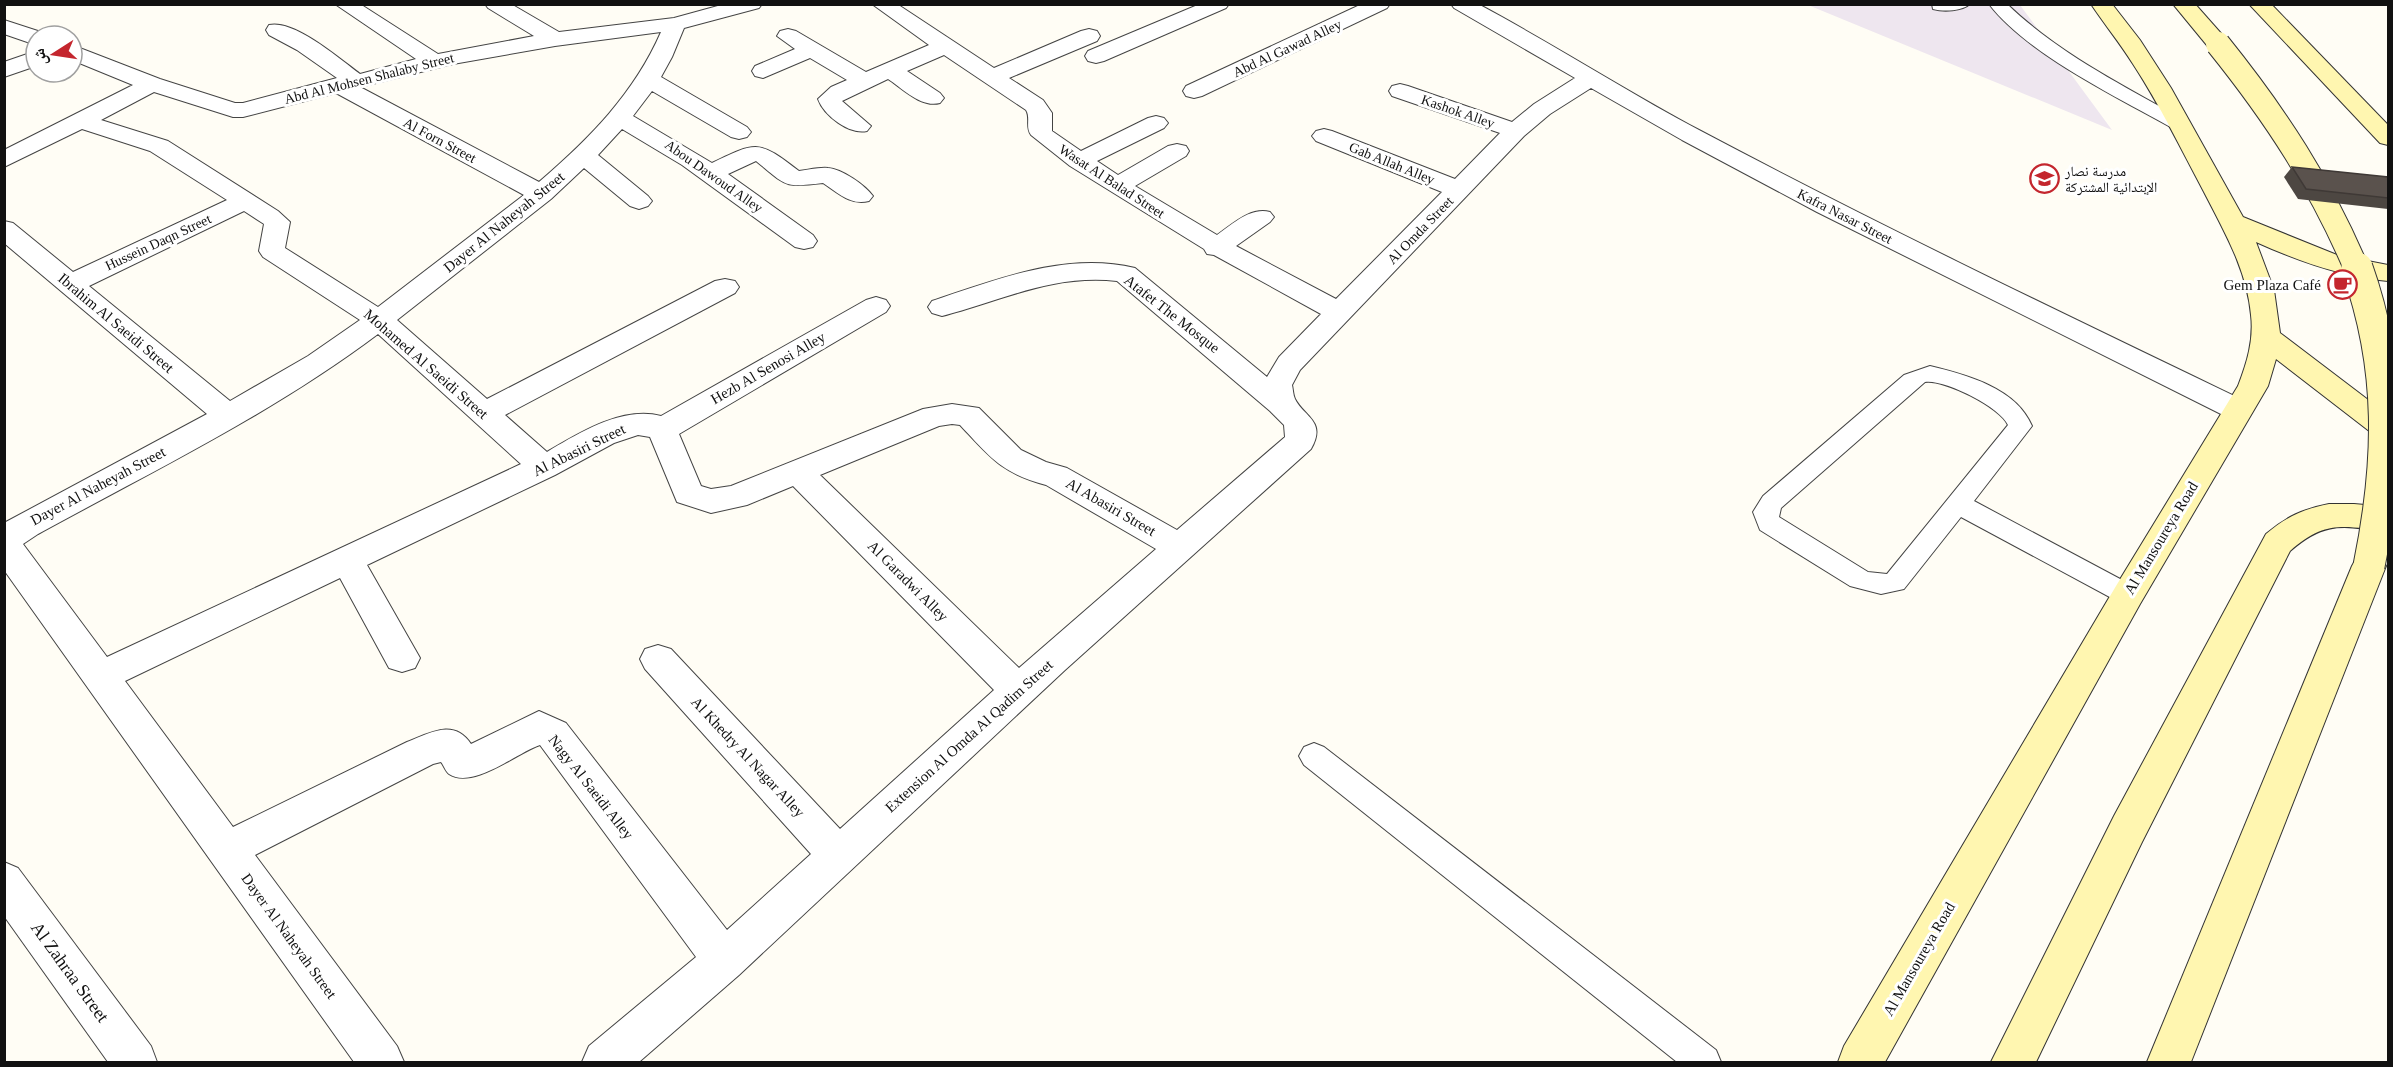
<svg xmlns="http://www.w3.org/2000/svg" width="2393" height="1067" font-family="'Times New Roman','Noto Naskh Arabic',serif">
<style>
.industrial{fill:#eee6ef}
.lines{fill:none;stroke-linecap:round;stroke-linejoin:round}
.lane-casing{stroke:#444;stroke-width:2}
.street-casing{stroke:#444;stroke-width:2}
.secondary-casing{stroke:#333;stroke-width:2}
.lane{fill:#fff;fill-rule:evenodd}
.street{fill:#fff;fill-rule:evenodd}
.secondary{fill:#fff6b0;fill-rule:evenodd}
.secondary-bridge-far1-casing{stroke:#333;stroke-width:26;stroke-linecap:butt}
.secondary-bridge-casing{stroke:#333;stroke-width:33;stroke-linecap:butt}
.secondary-bridge-far1{stroke:#fff6b0;stroke-width:24}
.secondary-bridge{stroke:#fff6b0;stroke-width:31}
.wall{fill:#4d4742}
.building{fill:#5a524d;stroke:#3f3936;stroke-width:1.5}
.labels{text-anchor:middle;stroke-width:6;stroke-linejoin:round;paint-order:stroke}
.far-street-label{font-size:14px;fill:#111;stroke:#fff}
.far-poi-label{font-size:14px;fill:#111;stroke:#fff;text-anchor:start}
.street-label{font-size:15px;fill:#111;stroke:#fff}
.poi-label{font-size:15px;fill:#111;stroke:#fff;text-anchor:end}
.near-street-label{font-size:18px;fill:#111;stroke:#fff}
</style>
<rect width="100%" height="100%" fill="#fffdf5"/>
<path class="industrial" d="M 1808,5 L 2020,5 L 2112,130 Z"/>
<g class="lines">
<defs>
<g id="lane">
<path d="M 1932,4 L 1970,4 C 1962,11 1944,12 1933,9 Z"/>
<path d="M 1989,4 L 2007,4 C 2059,54 2124,86 2186,121 L 2189,125 L 2186,129 L 2174,129 C 2119,98 2027,54 1989,4 Z"/>
<path d="M 1930,366 C 1967,375 2016,388 2032,426 L 1974,501 L 2137,588 L 2141,595 L 2137,602 L 2128,605 L 2119,602 L 1961,517 L 1904,589 L 1881,594 L 1850,586 L 1760,530 L 1753,512 L 1763,496 L 1904,375 ZM 1925,382 C 1944,379 2000,407 2008,425 L 1887,574 L 1868,572 L 1779,517 L 1781,508 Z"/>
<path d="M 1314,743 L 1324,747 L 1716,1050 L 1721,1062 L 1677,1062 L 1304,765 L 1299,756 L 1304,747 Z"/>
</g>
<g id="street">
<path d="M 335,4 L 360,4 L 438,54 L 534,36 L 488,8 L 485,4 L 511,4 L 559,32 L 674,18 L 725,4 L 762,4 L 759,8 L 684,28 L 672,57 L 661,77 L 747,127 L 751,132 L 747,137 L 739,139 L 731,137 L 652,91 L 633,116 L 712,163 C 757,141 759,140 799,171 C 808,170 819,167 828,168 C 842,169 865,185 873,196 L 869,201 C 851,206 838,193 823,183 C 783,188 787,186 756,161 L 728,174 L 813,235 L 817,241 L 813,247 L 804,249 L 795,247 L 682,165 L 622,129 L 598,155 L 648,196 L 652,201 L 648,206 L 639,209 L 630,206 L 584,168 L 551,199 L 397,320 L 487,399 L 715,281 L 725,279 L 735,281 L 739,287 L 735,293 L 505,415 L 547,452 C 579,433 622,406 661,416 L 866,300 L 876,297 L 886,300 L 890,306 L 886,312 L 679,434 L 701,486 L 711,489 L 731,486 L 923,409 L 952,404 L 979,408 L 1021,450 L 1046,462 L 1067,468 L 1177,530 L 1285,437 L 1284,425 L 1270,411 L 1117,281 C 1053,274 1003,300 942,316 L 932,313 L 928,307 L 932,301 C 996,280 1066,251 1135,268 L 1267,377 L 1279,357 L 1321,314 L 1214,255 L 1207,254 L 1204,249 L 1070,166 L 1031,135 C 1025,127 1031,118 1026,110 L 944,55 L 907,71 L 940,93 L 944,98 L 940,103 C 921,108 903,89 888,79 L 842,101 L 871,126 L 867,131 C 850,135 824,116 818,99 L 831,87 L 847,80 L 810,58 L 763,78 L 755,76 L 752,71 L 755,66 L 795,49 L 777,36 L 780,31 L 788,29 L 796,31 L 866,72 L 929,45 L 872,4 L 897,4 L 994,68 L 1081,31 L 1089,29 L 1097,31 L 1100,36 L 1097,41 L 1009,78 L 1043,100 L 1052,113 L 1052,131 L 1081,151 L 1148,118 L 1156,116 L 1164,118 L 1168,123 L 1164,128 L 1097,161 L 1118,175 L 1168,146 L 1177,144 L 1186,146 L 1189,151 L 1186,156 L 1135,186 L 1217,235 C 1233,224 1250,207 1270,212 L 1274,217 L 1270,222 L 1236,246 L 1336,299 L 1442,192 L 1316,141 L 1312,136 L 1316,131 L 1324,129 L 1332,131 L 1455,179 L 1500,133 L 1392,96 L 1389,91 L 1392,86 L 1400,84 L 1408,86 L 1512,122 L 1534,104 L 1575,78 L 1454,8 L 1451,4 L 1478,4 C 1553,44 1624,90 1699,130 C 1880,226 2064,314 2249,403 L 2253,410 L 2249,417 L 2238,420 L 2227,417 L 1817,212 L 1682,140 L 1591,88 L 1550,114 L 1524,136 L 1300,370 L 1292,385 C 1293,389 1293,395 1295,399 C 1304,417 1327,421 1311,449 L 1065,670 L 739,975 L 639,1062 L 582,1062 L 589,1046 L 696,957 L 540,745 C 518,752 473,790 449,774 C 446,772 444,766 441,762 L 433,764 L 255,855 L 397,1046 L 404,1062 L 354,1062 L 4,570 L 4,523 L 207,414 L 4,243 L 4,221 L 13,223 L 73,272 L 227,200 L 150,151 L 82,129 L 4,167 L 4,150 L 133,85 L 72,60 L 72,45 L 160,79 L 235,103 L 243,103 L 337,78 L 297,50 L 269,35 L 266,30 L 269,25 C 294,19 340,59 360,74 L 416,59 ZM 661,32 C 634,94 589,139 539,182 L 360,87 L 453,64 L 555,46 ZM 154,92 L 233,117 L 243,117 L 336,93 L 524,195 L 378,307 L 285,248 L 290,222 L 278,211 L 168,141 L 101,120 ZM 244,211 L 264,224 L 259,251 L 263,257 L 360,320 L 308,356 L 230,401 L 89,286 ZM 378,334 L 521,464 L 107,657 L 23,544 L 38,534 C 153,471 273,413 378,334 ZM 952,424 L 960,425 C 990,457 1001,473 1046,485 L 1156,549 L 1019,668 L 820,475 L 939,426 ZM 638,435 L 650,437 L 677,502 L 711,513 L 747,505 L 793,486 L 994,690 L 840,829 L 671,649 L 658,645 L 645,649 L 640,659 L 645,669 L 811,854 L 727,930 L 566,723 L 539,711 L 471,744 C 454,718 430,733 407,742 L 233,827 L 125,681 L 340,578 L 389,668 L 402,672 L 415,668 L 420,658 L 367,565 L 555,475 L 614,443 Z"/>
<path d="M 1200,4 L 1229,4 L 1226,8 L 1104,61 L 1096,63 L 1088,61 L 1085,56 L 1088,51 Z"/>
<path d="M 1362,4 L 1390,4 L 1387,8 L 1202,96 L 1194,98 L 1186,96 L 1183,91 L 1186,86 Z"/>
<path d="M 4,20 L 44,33 L 45,36 L 36,36 L 36,45 L 4,34 Z"/>
<path d="M 36,51 L 36,66 L 4,77 L 4,62 Z"/>
<path d="M 4,862 L 18,868 L 151,1046 L 157,1062 L 108,1062 L 4,916 Z"/>
</g>
<g id="secondary">
<path d="M 2091,4 L 2112,4 L 2140,40 L 2171,88 L 2243,217 L 2337,255 L 2388,265 L 2388,281 C 2342,277 2298,261 2256,242 L 2274,290 L 2280,333 L 2388,415 L 2388,440 L 2377,437 L 2276,359 L 2268,386 L 2140,604 L 1885,1062 L 1838,1062 L 1844,1046 L 2116,586 L 2238,386 C 2247,363 2254,340 2251,315 C 2247,270 2224,231 2204,192 C 2181,149 2160,105 2133,64 C 2120,43 2105,25 2091,4 Z"/>
<path d="M 2173,4 L 2195,4 L 2226,39 L 2229,44 L 2226,49 L 2218,51 L 2210,49 Z"/>
<path d="M 2249,4 L 2271,4 L 2388,125 L 2388,145 L 2380,143 Z"/>
<path d="M 2329,504 L 2354,504 L 2388,507 L 2388,531 C 2344,527 2326,519 2290,551 L 2142,842 L 2036,1062 L 1991,1062 L 2114,816 L 2266,534 C 2286,517 2303,509 2329,504 Z"/>
<path d="M 2369,553 L 2381,557 L 2386,566 L 2191,1062 L 2147,1062 L 2352,566 L 2357,557 Z"/>
</g>
</defs>
<use href="#lane" class="lane-casing"/>
<use href="#street" class="street-casing"/>
<use href="#secondary" class="secondary-casing"/>
<use href="#lane" class="lane"/>
<use href="#street" class="street"/>
<use href="#secondary" class="secondary"/>
<defs>
<path id="secondary-bridge-far1" d="M 2218,44 C 2276,116 2321,185 2357,270"/>
<path id="secondary-bridge" d="M 2357,268 C 2393,369 2390,463 2369,566"/>
</defs>
<use href="#secondary-bridge-far1" class="secondary-bridge-far1-casing"/>
<use href="#secondary-bridge" class="secondary-bridge-casing"/>
<use href="#secondary-bridge-far1" class="secondary-bridge-far1"/>
<use href="#secondary-bridge" class="secondary-bridge"/>
</g>
<path class="wall" d="M 2292,167 L 2388,177 L 2388,209 L 2298,199 L 2284,177 Z"/>
<path class="building" d="M 2292,167 L 2388,177 L 2388,198 L 2306,189 Z"/>
<defs>
<symbol id="school-ring" viewBox="-11 -11 22 22"><circle r="9.5" fill="#fff" stroke="#c4262e" stroke-width="1.5"/><path d="M0-5L7-2L0 1L-7-2ZM-4 1L0 2.5L4 1V4Q0 6-4 4Z" fill="#c4262e"/></symbol>
<symbol id="cafe-ring" viewBox="-11 -11 22 22"><circle r="9.5" fill="#fff" stroke="#c4262e" stroke-width="1.5"/><path d="M-5.5-4.5H6V0H3Q3 3.5 0 3.5H-2.5Q-5.5 3.5-5.5 0ZM3-3.2v2h1.7v-2ZM-6 4.5H4V6H-6Z" fill="#c4262e"/></symbol>
</defs>
<g fill-rule="evenodd">
<use href="#school-ring" x="2028" y="162" width="33" height="33"/>
<use href="#cafe-ring" x="2326" y="268" width="33" height="33"/>
</g>
<g class="labels">
<g class="far-street-label">
<text transform="translate(1287 48) rotate(-25)" y="5">Abd Al Gawad Alley</text>
<text transform="translate(369 78) rotate(-14)" y="5">Abd Al Mohsen Shalaby Street</text>
<text transform="translate(1458 111) rotate(19)" y="5">Kashok Alley</text>
<text transform="translate(440 140) rotate(28)" y="5">Al Forn Street</text>
<text transform="translate(1392 163) rotate(22)" y="5">Gab Allah Alley</text>
<text transform="translate(714 176) rotate(35)" y="5">Abou Dawoud Alley</text>
<text transform="translate(1112 181) rotate(33)" y="5">Wasat Al Balad Street</text>
<text transform="translate(1845 216) rotate(27)" y="5">Kafra Nasar Street</text>
<text transform="translate(1420 230) rotate(-46)" y="5">Al Omda Street</text>
<text transform="translate(158 242) rotate(-25)" y="5">Hussein Daqn Street</text>
</g>
<g class="far-poi-label">
<text x="2065" y="176">مدرسة نصار<tspan x="2065" dy="16">الإبتدائية المشتركة</tspan></text>
</g>
<g class="street-label">
<text transform="translate(504 222) rotate(-39)" y="5">Dayer Al Naheyah Street</text>
<text transform="translate(1172 314) rotate(38)" y="5">Atafet The Mosque</text>
<text transform="translate(116 323) rotate(40)" y="5">Ibrahim Al Saeidi Street</text>
<text transform="translate(426 364) rotate(41)" y="5">Mohamed Al Saeidi Street</text>
<text transform="translate(768 368) rotate(-30)" y="5">Hezb Al Senosi Alley</text>
<text transform="translate(579 450) rotate(-26)" y="5">Al Abasiri Street</text>
<text transform="translate(98 486) rotate(-28)" y="5">Dayer Al Naheyah Street</text>
<text transform="translate(1111 507) rotate(30)" y="5">Al Abasiri Street</text>
<text transform="translate(2161 538) rotate(-59)" y="5">Al Mansoureya Road</text>
<text transform="translate(908 581) rotate(45)" y="5">Al Garadwi Alley</text>
<text transform="translate(969 736) rotate(-42)" y="5">Extension Al Omda Al Qadim Street</text>
<text transform="translate(748 757) rotate(47)" y="5">Al Khedry Al Nagar Alley</text>
<text transform="translate(591 787) rotate(52)" y="5">Nagy Al Saeidi Alley</text>
<text transform="translate(289 936) rotate(54)" y="5">Dayer Al Naheyah Street</text>
<text transform="translate(1919 959) rotate(-60)" y="5">Al Mansoureya Road</text>
</g>
<g class="poi-label">
<text x="2321" y="290">Gem Plaza Café</text>
</g>
<g class="near-street-label">
<text transform="translate(70 972) rotate(54)" y="6">Al Zahraa Street</text>
</g>
</g>
<rect width="2393" height="1067" fill="none" stroke="#111111" stroke-width="12"/>
<g transform="translate(54 54) rotate(258)"><circle r="28" fill="#ffffff" stroke="#a0a0a0" stroke-width="1.5"/>
<path d="M0-4.5L10 22L0 15L-10 22Z" fill="#c4262e"/>
<text y="-9" font-size="16" font-weight="bold" text-anchor="middle" fill="#111111">ش</text>
</g>
</svg>
